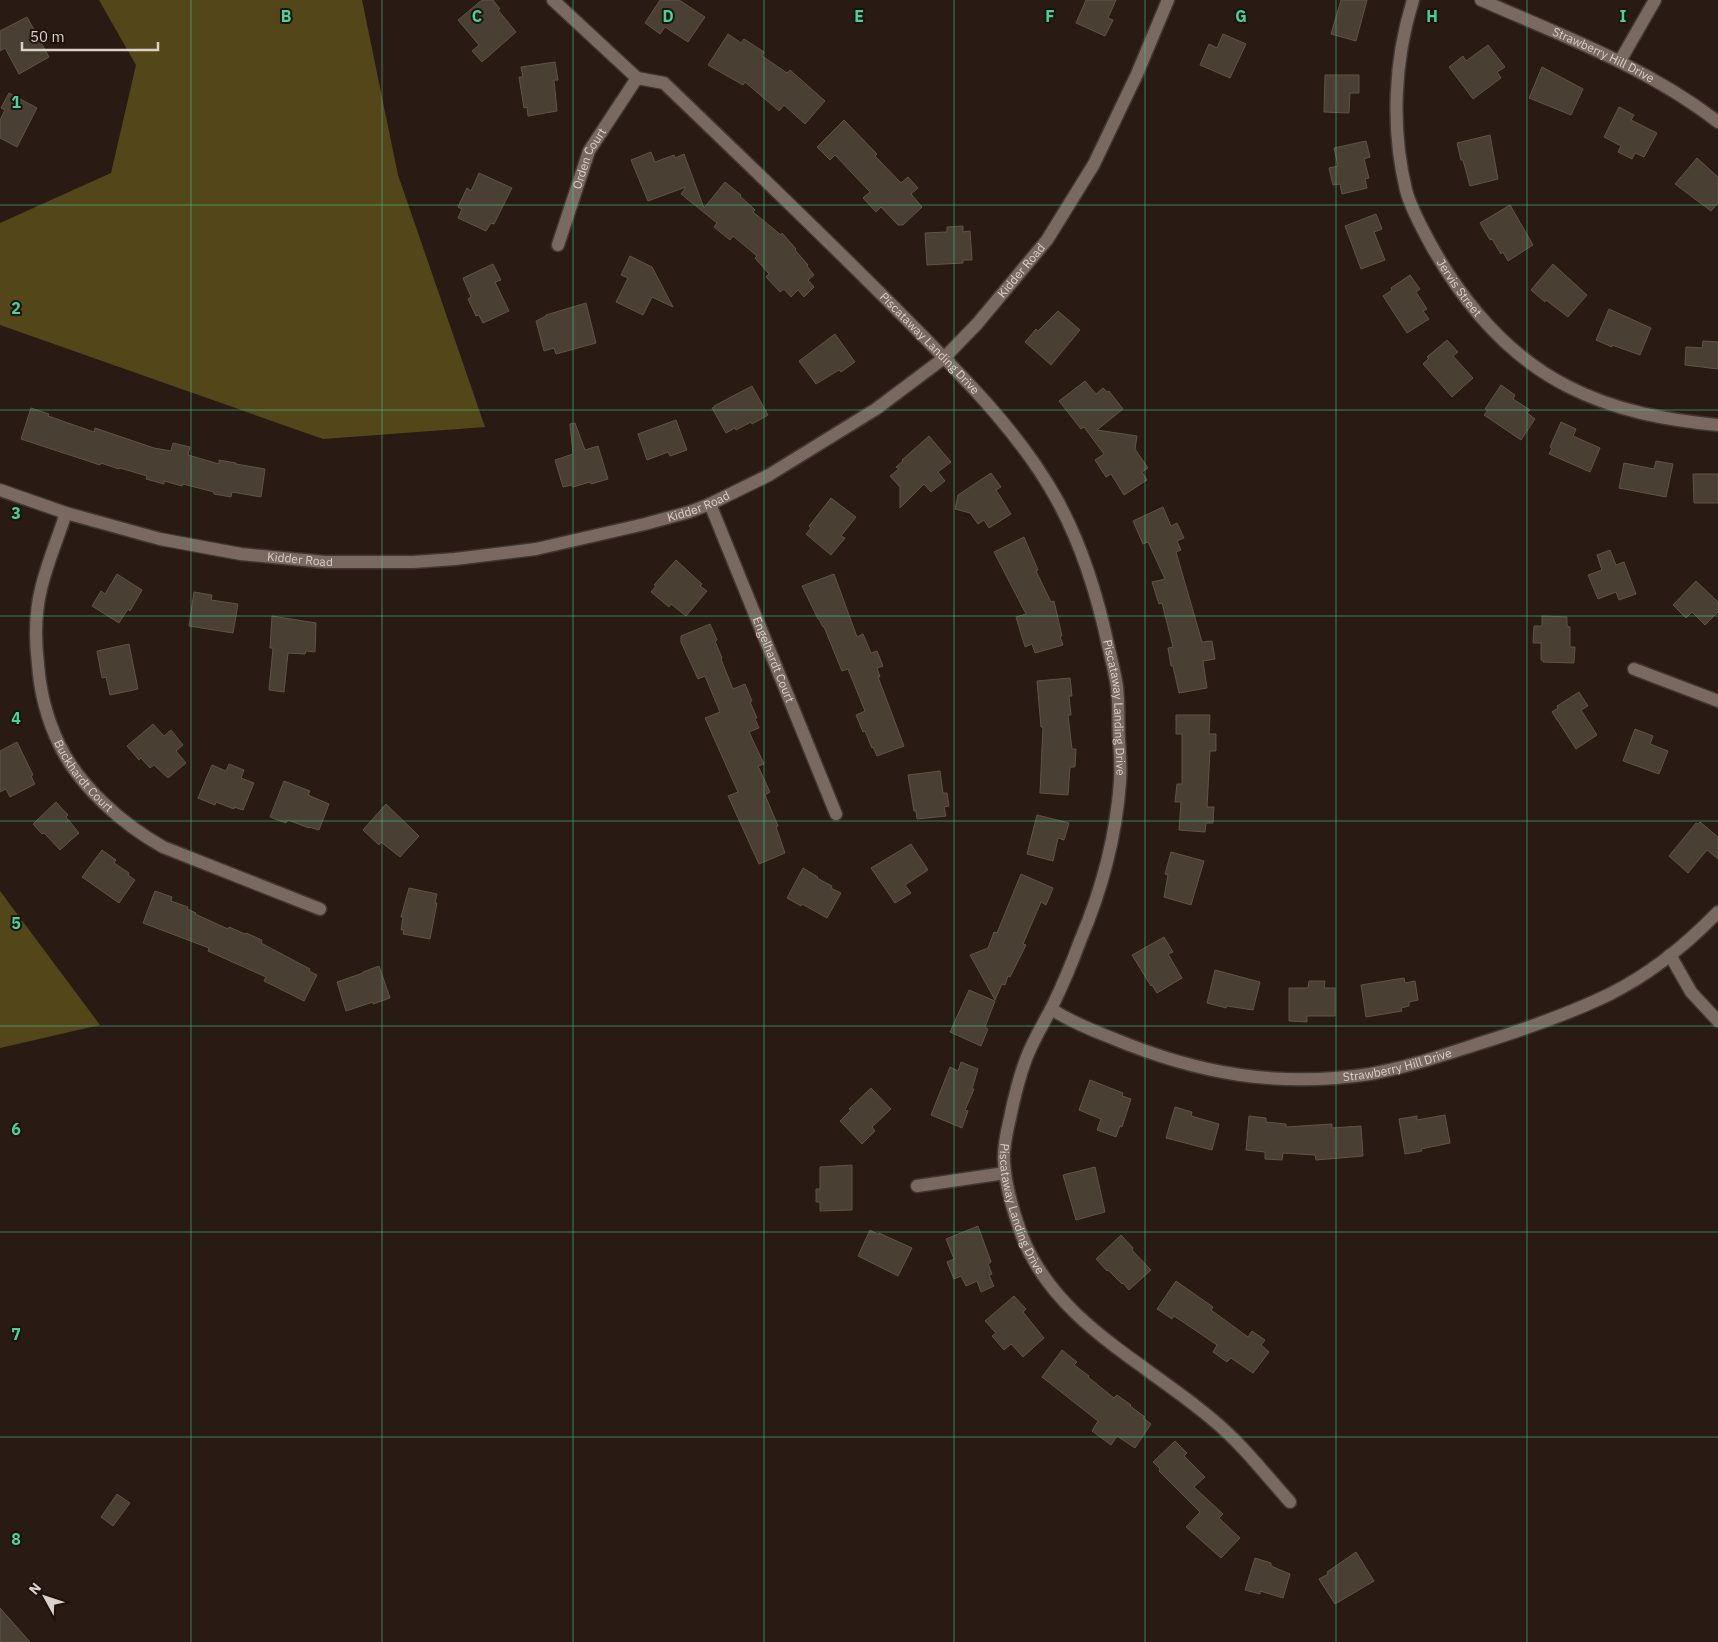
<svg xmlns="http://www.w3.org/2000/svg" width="1718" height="1642" font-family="'IBM Plex Sans',sans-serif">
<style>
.forest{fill:#534719}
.building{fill:#4a3f33;stroke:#5f5447}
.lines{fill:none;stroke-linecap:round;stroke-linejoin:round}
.minor-casing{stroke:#413732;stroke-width:15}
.minor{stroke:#7a6961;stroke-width:12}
.grid{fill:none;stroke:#44d49f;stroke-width:1;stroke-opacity:0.55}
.labels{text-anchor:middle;stroke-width:4;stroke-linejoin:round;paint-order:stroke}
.street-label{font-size:12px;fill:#dad1cc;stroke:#1f120b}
.grid-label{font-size:16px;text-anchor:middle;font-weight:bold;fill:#44d49f;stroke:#1f120b;stroke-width:4;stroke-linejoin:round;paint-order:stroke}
</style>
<rect width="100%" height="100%" fill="#291b14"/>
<g class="forest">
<path d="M 99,0 L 362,0 L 398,175 L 485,427 L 323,439 L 0,325 L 0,223 L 111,173 L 136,65 Z"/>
<path d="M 0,891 L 100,1025 L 0,1048 Z"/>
</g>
<g class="building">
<path d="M 482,0 L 493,0 L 500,9 L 498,10 L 516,32 L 482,62 L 472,51 L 479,45 L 458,20 Z"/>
<path d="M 660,0 L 679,0 L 705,17 L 688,42 L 665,27 L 660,34 L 645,23 Z"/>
<path d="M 1086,0 L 1116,0 L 1108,18 L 1113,20 L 1105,36 L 1076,23 Z"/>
<path d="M 1341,0 L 1367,0 L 1356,41 L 1331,34 Z"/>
<path d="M 27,17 L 49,57 L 19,74 L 5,48 L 0,51 L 0,31 Z"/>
<path d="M 728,34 L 741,43 L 744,39 L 764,52 L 762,56 L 787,73 L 790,70 L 825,101 L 805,124 L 784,105 L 779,111 L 745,82 L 743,85 L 708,65 Z"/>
<path d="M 1223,34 L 1246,44 L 1230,78 L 1200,65 L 1209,44 L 1217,48 Z"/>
<path d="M 1488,45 L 1505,67 L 1497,72 L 1501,78 L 1473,99 L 1449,67 L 1463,56 L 1466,61 Z"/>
<path d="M 555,62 L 558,80 L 554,80 L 557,111 L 528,116 L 527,107 L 524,108 L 519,77 L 523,77 L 521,67 Z"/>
<path d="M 1542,67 L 1583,89 L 1571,115 L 1529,98 Z"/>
<path d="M 1325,75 L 1359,75 L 1359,93 L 1350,93 L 1349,113 L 1324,112 Z"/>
<path d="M 9,93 L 37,108 L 17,147 L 0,138 L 0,120 L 5,110 L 1,108 Z"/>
<path d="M 1619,107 L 1634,115 L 1631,120 L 1657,133 L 1644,157 L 1635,153 L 1632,159 L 1618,152 L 1621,146 L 1604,137 Z"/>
<path d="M 844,120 L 877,154 L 875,156 L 901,183 L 908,177 L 918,188 L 911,194 L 922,207 L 903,225 L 898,225 L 881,207 L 876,212 L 863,198 L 870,192 L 835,155 L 830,160 L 817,147 Z"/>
<path d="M 1490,135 L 1498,179 L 1470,186 L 1463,160 L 1461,160 L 1457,143 Z"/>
<path d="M 1366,141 L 1370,157 L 1364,159 L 1369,178 L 1365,179 L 1367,188 L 1342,194 L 1340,184 L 1333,185 L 1329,168 L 1338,166 L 1334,148 Z"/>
<path d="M 651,152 L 655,162 L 674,155 L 675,158 L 684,154 L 704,208 L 725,182 L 741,195 L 740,196 L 755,210 L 753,212 L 781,235 L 782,233 L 796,249 L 795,250 L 808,265 L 807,266 L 814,275 L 808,280 L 814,287 L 804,297 L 798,290 L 791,297 L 784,289 L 780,292 L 766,277 L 769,274 L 755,258 L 757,256 L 733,236 L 730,240 L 714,227 L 717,223 L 681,194 L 686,187 L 648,201 L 631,160 Z"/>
<path d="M 1697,158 L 1718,177 L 1718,203 L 1711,211 L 1675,184 Z"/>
<path d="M 479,173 L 512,188 L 494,224 L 491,223 L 486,231 L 458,218 L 462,209 L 458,207 L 467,188 L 471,191 Z"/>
<path d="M 1510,205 L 1533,245 L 1508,261 L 1503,252 L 1501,254 L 1492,239 L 1490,240 L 1480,223 Z"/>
<path d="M 1376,214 L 1382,229 L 1374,232 L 1385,260 L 1361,269 L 1345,226 Z"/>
<path d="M 963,226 L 963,232 L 970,231 L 972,260 L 963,260 L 963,263 L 927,265 L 925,233 L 947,232 L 947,227 Z"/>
<path d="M 630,256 L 652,267 L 673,307 L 652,297 L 643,315 L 616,302 L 628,278 L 621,275 Z"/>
<path d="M 493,264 L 501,280 L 495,282 L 509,311 L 483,323 L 479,315 L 476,316 L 468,299 L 471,297 L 463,278 Z"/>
<path d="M 1553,264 L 1587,295 L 1568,317 L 1546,300 L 1545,302 L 1531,290 Z"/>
<path d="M 1410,275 L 1420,289 L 1416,292 L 1427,309 L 1423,311 L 1429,319 L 1407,333 L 1383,296 L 1392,290 L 1391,288 Z"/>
<path d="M 586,303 L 596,343 L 556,354 L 554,348 L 544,351 L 536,321 L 546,316 L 546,315 Z"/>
<path d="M 1609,309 L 1651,328 L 1640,355 L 1612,345 L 1612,347 L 1596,340 Z"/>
<path d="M 1058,311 L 1080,330 L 1051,365 L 1025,342 L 1036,329 L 1038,331 Z"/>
<path d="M 835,334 L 855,362 L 841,372 L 839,370 L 816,384 L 799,361 Z"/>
<path d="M 1447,340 L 1458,352 L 1453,356 L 1473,378 L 1452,397 L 1423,364 L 1429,358 L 1427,357 Z"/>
<path d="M 1703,341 L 1718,342 L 1718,369 L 1685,365 L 1686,347 L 1702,348 Z"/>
<path d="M 1085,381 L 1096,394 L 1103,388 L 1107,392 L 1109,391 L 1123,409 L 1097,430 L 1137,436 L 1135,449 L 1148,468 L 1142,472 L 1147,480 L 1124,495 L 1111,474 L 1106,477 L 1095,460 L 1104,454 L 1084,427 L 1081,429 L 1059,401 Z"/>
<path d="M 1501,385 L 1515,395 L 1513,399 L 1530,410 L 1527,413 L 1535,419 L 1521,440 L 1484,415 L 1488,410 L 1485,409 Z"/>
<path d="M 752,386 L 768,415 L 752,424 L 751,422 L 736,430 L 735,428 L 726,433 L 712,408 L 715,407 L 714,406 Z"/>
<path d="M 31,408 L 49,414 L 48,416 L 94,432 L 95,428 L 154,448 L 171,451 L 173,443 L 190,447 L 188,455 L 219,464 L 219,460 L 236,463 L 236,464 L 265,469 L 261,497 L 232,492 L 231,497 L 214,494 L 214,492 L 183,484 L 182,486 L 164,481 L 164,484 L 146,479 L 147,476 L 120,468 L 119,469 L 101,463 L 100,465 L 21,439 Z"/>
<path d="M 676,420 L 687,450 L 670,456 L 668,452 L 647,460 L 638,434 Z"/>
<path d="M 1561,422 L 1576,429 L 1573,436 L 1600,448 L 1590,472 L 1549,454 L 1552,448 L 1550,447 Z"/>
<path d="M 575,423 L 585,450 L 598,446 L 608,479 L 591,484 L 590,482 L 573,487 L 572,485 L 563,487 L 555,460 L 573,454 L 570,424 Z"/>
<path d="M 929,436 L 951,462 L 938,472 L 945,481 L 931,492 L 924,484 L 900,508 L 900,487 L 890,476 L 899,469 L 896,467 L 903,461 L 902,460 Z"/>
<path d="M 1656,461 L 1673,464 L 1666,497 L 1619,488 L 1624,463 L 1654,469 Z"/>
<path d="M 991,473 L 1001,487 L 996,490 L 1011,514 L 989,528 L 984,520 L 978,524 L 970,513 L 955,509 L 958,495 Z"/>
<path d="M 1693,474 L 1718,474 L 1718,503 L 1694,503 Z"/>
<path d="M 831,498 L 856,517 L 841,536 L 845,538 L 831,555 L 806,534 L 811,528 L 809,526 Z"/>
<path d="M 1163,507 L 1171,526 L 1177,523 L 1184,538 L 1177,541 L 1181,550 L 1176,552 L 1202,642 L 1212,641 L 1215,659 L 1203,661 L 1207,688 L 1179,693 L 1173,666 L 1171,666 L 1168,648 L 1173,647 L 1162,603 L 1159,604 L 1152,582 L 1165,579 L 1148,542 L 1143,544 L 1133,521 Z"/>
<path d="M 1024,537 L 1038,570 L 1036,571 L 1051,602 L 1054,601 L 1062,636 L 1060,636 L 1063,645 L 1035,653 L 1032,644 L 1025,647 L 1016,617 L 1026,614 L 994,552 Z"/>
<path d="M 1610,550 L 1616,565 L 1624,562 L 1636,594 L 1619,600 L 1616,592 L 1598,599 L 1588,575 L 1602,570 L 1597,555 Z"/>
<path d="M 676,560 L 702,584 L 700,586 L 707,591 L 686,616 L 671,604 L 669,607 L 651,592 L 656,586 L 654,585 Z"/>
<path d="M 117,574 L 142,590 L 130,611 L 128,609 L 119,623 L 92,606 L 101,591 L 105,594 Z"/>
<path d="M 834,574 L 857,637 L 863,634 L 871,653 L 877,651 L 883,666 L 877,668 L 880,677 L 878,677 L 904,746 L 877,756 L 873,747 L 872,748 L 865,731 L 863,732 L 856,715 L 865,711 L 848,669 L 842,671 L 824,627 L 823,627 L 819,619 L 818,619 L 802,586 Z"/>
<path d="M 1696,581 L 1718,602 L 1718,612 L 1705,625 L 1692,612 L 1686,618 L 1673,605 Z"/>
<path d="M 194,592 L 212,595 L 211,600 L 238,604 L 233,633 L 189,626 Z"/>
<path d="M 272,616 L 316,623 L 315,652 L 306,651 L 305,654 L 288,653 L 284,692 L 269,690 L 273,648 L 270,648 Z"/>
<path d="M 1542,616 L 1567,617 L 1567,626 L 1570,627 L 1570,647 L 1575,647 L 1574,663 L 1543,662 L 1543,660 L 1541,660 L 1541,643 L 1533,643 L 1534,626 L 1542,626 Z"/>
<path d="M 710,624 L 717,640 L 715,641 L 722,658 L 721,659 L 733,689 L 745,684 L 752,701 L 750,702 L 757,718 L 755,719 L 759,728 L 749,732 L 764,764 L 758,766 L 770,792 L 765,795 L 778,826 L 776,827 L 785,853 L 759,864 L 728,796 L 738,792 L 705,718 L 720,712 L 705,676 L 698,679 L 681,642 L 681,636 Z"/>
<path d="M 129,644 L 138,689 L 110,695 L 106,677 L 102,678 L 97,651 Z"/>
<path d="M 1070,678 L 1072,696 L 1069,696 L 1071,715 L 1068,715 L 1072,749 L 1076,749 L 1075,767 L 1070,767 L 1068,795 L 1040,793 L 1043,727 L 1041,727 L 1037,681 Z"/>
<path d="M 1579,692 L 1588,706 L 1581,710 L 1597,735 L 1576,749 L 1552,712 L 1558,708 L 1557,706 Z"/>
<path d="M 1176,715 L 1210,715 L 1209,734 L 1216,734 L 1216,751 L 1210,751 L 1207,807 L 1214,807 L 1213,823 L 1206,823 L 1205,832 L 1179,830 L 1181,802 L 1175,802 L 1177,784 L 1182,784 L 1182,734 L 1176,734 Z"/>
<path d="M 153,724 L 164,736 L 171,730 L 183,745 L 176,751 L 186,763 L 168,778 L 154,765 L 150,768 L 141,758 L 139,760 L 127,746 Z"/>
<path d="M 1635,729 L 1653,736 L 1650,744 L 1668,751 L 1659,774 L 1623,761 Z"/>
<path d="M 17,742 L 33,775 L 31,776 L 35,784 L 10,797 L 6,789 L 0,792 L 0,751 Z"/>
<path d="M 229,764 L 244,770 L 241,778 L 254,783 L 243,810 L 234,807 L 234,809 L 216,802 L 215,805 L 198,798 L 212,765 L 226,771 Z"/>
<path d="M 940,771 L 943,793 L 947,793 L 949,806 L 944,807 L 946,816 L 917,819 L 916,811 L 914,811 L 908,775 Z"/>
<path d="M 284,781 L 310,791 L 308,795 L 329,804 L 319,830 L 309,827 L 309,828 L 288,820 L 286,823 L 270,817 Z"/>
<path d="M 56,802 L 68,815 L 66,817 L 79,833 L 60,850 L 44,833 L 42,834 L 33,824 Z"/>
<path d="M 386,804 L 419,836 L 400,857 L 381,842 L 379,845 L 363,830 Z"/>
<path d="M 1037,815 L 1069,823 L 1064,840 L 1058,838 L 1053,861 L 1027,854 Z"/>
<path d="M 1700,822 L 1718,837 L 1718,859 L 1707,850 L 1688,873 L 1669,856 L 1696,823 L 1698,824 Z"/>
<path d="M 911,844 L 928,870 L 905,885 L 911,893 L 895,903 L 871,868 Z"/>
<path d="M 102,850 L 116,860 L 114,863 L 129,873 L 128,875 L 135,880 L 119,903 L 82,877 Z"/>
<path d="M 1171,852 L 1204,861 L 1191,905 L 1164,897 L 1168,875 L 1165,874 Z"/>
<path d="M 803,868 L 818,877 L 817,878 L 832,886 L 831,888 L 841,893 L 827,918 L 802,904 L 801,906 L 787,898 Z"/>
<path d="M 1021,874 L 1053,888 L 1046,905 L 1041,902 L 1023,944 L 1026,945 L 1010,977 L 1008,976 L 1005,985 L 1002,984 L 995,1000 L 970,955 L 988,948 L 994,932 L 997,933 Z"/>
<path d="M 409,888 L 437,894 L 435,903 L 437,903 L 430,939 L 403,934 L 404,930 L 401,930 L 403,917 L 401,917 Z"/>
<path d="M 155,891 L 172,897 L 171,901 L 188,907 L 187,909 L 196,913 L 195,914 L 228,929 L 229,927 L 245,934 L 246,933 L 262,940 L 261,943 L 310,969 L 309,971 L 317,975 L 304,1001 L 264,981 L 266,977 L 208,951 L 209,948 L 143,923 Z"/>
<path d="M 1164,937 L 1173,952 L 1168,954 L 1182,978 L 1157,993 L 1152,985 L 1151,986 L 1132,955 Z"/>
<path d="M 379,966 L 390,998 L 373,1004 L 373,1002 L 346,1011 L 337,982 L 363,973 L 363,972 Z"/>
<path d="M 1215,970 L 1260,982 L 1253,1010 L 1227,1006 L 1226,1008 L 1207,1003 Z"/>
<path d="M 1404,978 L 1405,983 L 1415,981 L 1418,1000 L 1409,1002 L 1409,1006 L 1401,1008 L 1402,1011 L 1366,1017 L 1361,985 Z"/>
<path d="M 1309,981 L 1325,981 L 1324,988 L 1335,988 L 1335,1016 L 1307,1016 L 1307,1022 L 1289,1021 L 1289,988 L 1308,988 Z"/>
<path d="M 969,990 L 995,1001 L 985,1027 L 988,1029 L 981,1046 L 950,1032 Z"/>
<path d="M 961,1062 L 978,1069 L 972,1089 L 974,1089 L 965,1110 L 968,1111 L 962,1128 L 931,1115 L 950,1067 L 958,1071 Z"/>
<path d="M 1090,1080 L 1123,1093 L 1122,1096 L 1131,1099 L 1122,1127 L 1120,1126 L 1116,1137 L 1097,1130 L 1101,1119 L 1079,1110 Z"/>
<path d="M 871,1088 L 891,1109 L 872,1127 L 875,1131 L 862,1144 L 840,1121 L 851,1110 L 849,1109 Z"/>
<path d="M 1175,1107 L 1192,1112 L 1191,1116 L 1219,1124 L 1212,1150 L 1166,1138 Z"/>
<path d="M 1445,1115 L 1450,1143 L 1421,1149 L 1422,1151 L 1405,1154 L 1399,1119 L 1417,1116 L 1417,1120 Z"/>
<path d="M 1249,1116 L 1266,1118 L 1266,1122 L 1286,1124 L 1286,1127 L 1332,1124 L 1332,1128 L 1361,1126 L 1363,1156 L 1316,1160 L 1315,1155 L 1283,1153 L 1282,1160 L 1265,1159 L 1265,1152 L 1246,1150 Z"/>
<path d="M 852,1165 L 852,1210 L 820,1211 L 820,1202 L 816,1202 L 816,1189 L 820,1189 L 820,1167 Z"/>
<path d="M 1095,1167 L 1105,1212 L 1076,1220 L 1063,1175 Z"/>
<path d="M 978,1226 L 991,1262 L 988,1264 L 992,1274 L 989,1275 L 994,1286 L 981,1292 L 977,1281 L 966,1286 L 961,1276 L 954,1279 L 947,1262 L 954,1259 L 946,1239 Z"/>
<path d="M 870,1230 L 879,1235 L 879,1233 L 912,1248 L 898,1276 L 858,1256 Z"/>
<path d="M 1121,1235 L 1133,1248 L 1132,1250 L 1151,1270 L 1129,1290 L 1123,1283 L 1122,1284 L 1108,1270 L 1107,1271 L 1096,1259 Z"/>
<path d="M 1176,1281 L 1213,1307 L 1211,1310 L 1248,1337 L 1252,1331 L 1265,1340 L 1261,1345 L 1269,1352 L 1253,1373 L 1231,1358 L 1227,1362 L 1213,1352 L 1217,1345 L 1174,1316 L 1172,1319 L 1157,1309 Z"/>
<path d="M 1014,1296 L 1026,1309 L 1023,1312 L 1044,1338 L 1023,1357 L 1011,1344 L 1004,1350 L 992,1336 L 996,1333 L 985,1321 Z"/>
<path d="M 1062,1350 L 1077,1362 L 1074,1365 L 1089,1376 L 1088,1377 L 1114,1398 L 1117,1395 L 1131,1405 L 1130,1406 L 1145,1417 L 1143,1418 L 1151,1424 L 1135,1448 L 1117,1436 L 1111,1445 L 1092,1431 L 1098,1421 L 1042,1377 Z"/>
<path d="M 1175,1441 L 1187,1453 L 1184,1456 L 1205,1477 L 1194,1487 L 1223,1514 L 1219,1518 L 1240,1538 L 1221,1558 L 1186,1527 L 1200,1512 L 1159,1471 L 1160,1469 L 1153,1462 Z"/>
<path d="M 117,1494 L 130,1503 L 113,1526 L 101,1517 Z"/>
<path d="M 1356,1552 L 1374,1581 L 1335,1604 L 1319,1579 L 1328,1574 L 1327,1572 Z"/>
<path d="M 1255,1558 L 1271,1563 L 1271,1566 L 1290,1574 L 1283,1598 L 1260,1591 L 1260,1594 L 1245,1590 Z"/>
<path d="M 0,1608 L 30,1642 L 0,1642 Z"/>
</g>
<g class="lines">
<defs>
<g id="minor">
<path id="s1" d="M 553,0 L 637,78 L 664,83 C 745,161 827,239 906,319 C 960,374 1018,430 1056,498 C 1081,543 1097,594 1108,645 C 1111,658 1115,673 1117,687 C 1119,704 1118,722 1119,739 C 1120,753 1121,768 1120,782 C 1116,836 1101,892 1080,941 C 1072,963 1063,984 1053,1005 C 1044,1023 1033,1040 1026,1059 C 1019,1078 1014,1098 1010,1118 C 1007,1131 1003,1147 1004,1161 C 1005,1184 1014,1214 1022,1236 C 1056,1323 1147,1363 1213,1420 C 1242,1444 1265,1474 1290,1502"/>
<path id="s2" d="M 1413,0 C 1394,61 1391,128 1406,190 C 1411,209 1422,228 1431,245 C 1464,304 1507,356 1569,387 C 1616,411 1666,420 1718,425"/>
<path id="s3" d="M 1481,0 C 1563,36 1647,67 1718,122"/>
<path d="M 1620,61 L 1655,0"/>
<path id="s4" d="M 558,245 L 589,151 L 637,78"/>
<path id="s5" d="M 0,490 L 66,513 L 160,539 L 241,554 L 325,562 L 413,562 L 455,559 L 536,549 L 645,524 L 689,512 L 710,504 L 769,475 L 876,409 L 944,358 L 977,324 L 1047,240 L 1094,164 L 1137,74 L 1168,0"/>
<path id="s6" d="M 710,504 L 836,814"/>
<path id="s7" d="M 66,513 C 58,538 47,563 41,589 C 35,613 35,639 38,664 C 40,692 47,719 59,744 C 79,786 122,824 163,847 L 320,909"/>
<path d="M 1634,669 L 1718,701"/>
<path d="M 1670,955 L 1691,992 L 1718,1021"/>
<path id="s8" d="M 1051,1009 C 1070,1021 1091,1030 1112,1038 C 1198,1074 1278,1088 1370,1074 C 1410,1067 1449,1053 1487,1041 C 1528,1028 1571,1013 1610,994 C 1650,974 1687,944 1718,912"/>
<path d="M 917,1186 L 1005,1173"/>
</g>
</defs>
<use href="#minor" class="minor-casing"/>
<use href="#minor" class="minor"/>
</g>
<path class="grid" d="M 191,0 L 191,1642M 382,0 L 382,1642M 573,0 L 573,1642M 764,0 L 764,1642M 954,0 L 954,1642M 1145,0 L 1145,1642M 1336,0 L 1336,1642M 1527,0 L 1527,1642M 0,205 L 1718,205M 0,410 L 1718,410M 0,616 L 1718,616M 0,821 L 1718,821M 0,1026 L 1718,1026M 0,1232 L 1718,1232M 0,1437 L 1718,1437"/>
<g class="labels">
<g class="street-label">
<text dy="4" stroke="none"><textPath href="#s3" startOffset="134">Strawberry Hill Drive</textPath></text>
<text dy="4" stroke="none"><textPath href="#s4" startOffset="92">Orden Court</textPath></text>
<text dy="4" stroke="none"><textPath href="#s5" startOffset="1119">Kidder Road</textPath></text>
<text dy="4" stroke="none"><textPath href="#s2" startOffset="304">Jervis Street</textPath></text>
<text dy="4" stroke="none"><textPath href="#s1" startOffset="514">Piscataway Landing Drive</textPath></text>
<text dy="4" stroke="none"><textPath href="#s5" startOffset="714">Kidder Road</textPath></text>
<text dy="4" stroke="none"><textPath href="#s5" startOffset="309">Kidder Road</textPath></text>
<text dy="4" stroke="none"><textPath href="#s6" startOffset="168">Engelhardt Court</textPath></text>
<text dy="4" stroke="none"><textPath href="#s1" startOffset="934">Piscataway Landing Drive</textPath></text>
<text dy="4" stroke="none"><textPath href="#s7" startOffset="279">Buckhardt Court</textPath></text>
<text dy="4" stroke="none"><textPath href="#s8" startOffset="360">Strawberry Hill Drive</textPath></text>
<text dy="4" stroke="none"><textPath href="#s1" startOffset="1459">Piscataway Landing Drive</textPath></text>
</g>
</g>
<g class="grid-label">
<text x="286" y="22">B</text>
<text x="477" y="22">C</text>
<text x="668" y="22">D</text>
<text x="859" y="22">E</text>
<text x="1050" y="22">F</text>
<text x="1241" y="22">G</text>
<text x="1432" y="22">H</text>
<text x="1623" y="22">I</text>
<text x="16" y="108">1</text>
<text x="16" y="314">2</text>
<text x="16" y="519">3</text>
<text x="16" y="724">4</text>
<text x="16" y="929">5</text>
<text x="16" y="1135">6</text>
<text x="16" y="1340">7</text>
<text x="16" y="1545">8</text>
</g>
<g transform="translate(45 1597) rotate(310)" stroke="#1f120b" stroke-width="4" paint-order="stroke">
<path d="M0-4L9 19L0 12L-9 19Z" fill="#dad1cc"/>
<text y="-8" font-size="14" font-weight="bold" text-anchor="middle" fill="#dad1cc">N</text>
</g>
<path d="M22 42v8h136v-8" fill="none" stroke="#dad1cc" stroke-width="2.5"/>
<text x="30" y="42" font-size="15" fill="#dad1cc" stroke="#1f120b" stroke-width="4" paint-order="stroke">50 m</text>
</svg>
